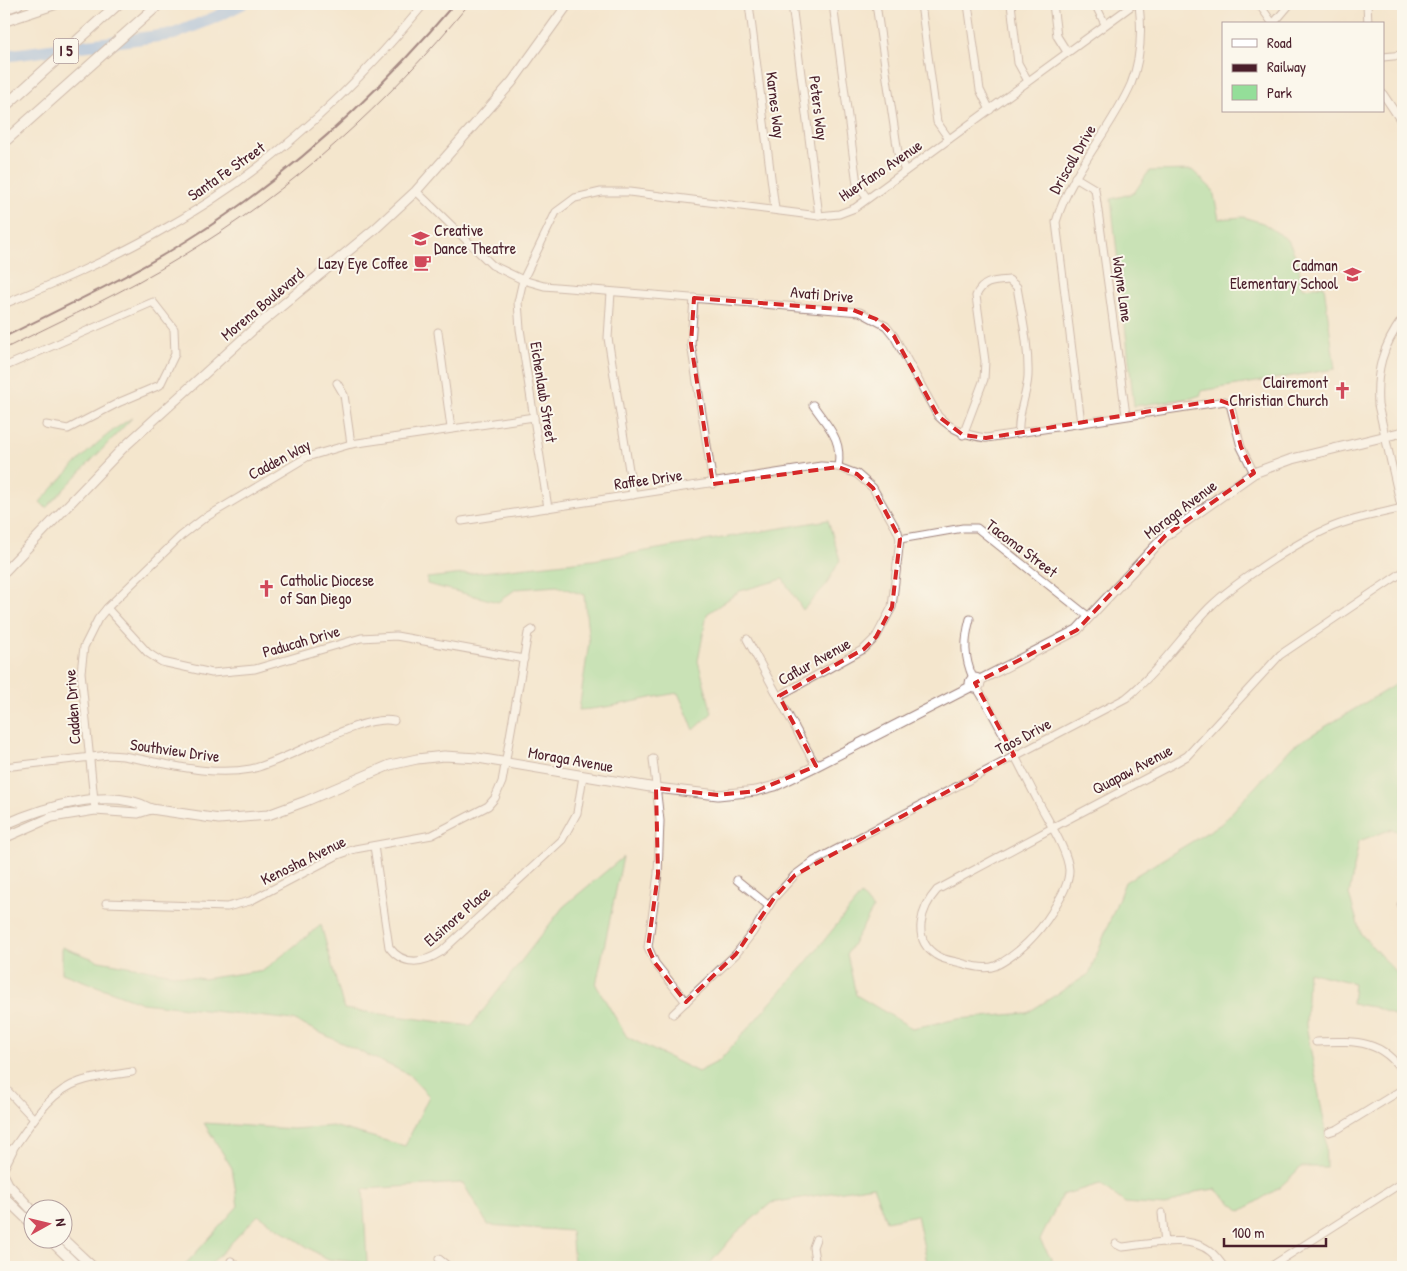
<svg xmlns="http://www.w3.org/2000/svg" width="1407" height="1271" font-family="'Patrick Hand',sans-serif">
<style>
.green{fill:#94de99;stroke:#6f7e62}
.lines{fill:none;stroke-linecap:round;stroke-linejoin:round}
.river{stroke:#80afea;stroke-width:12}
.minor-casing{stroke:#9f827c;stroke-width:9}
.major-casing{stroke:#9f827c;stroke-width:11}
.highway-casing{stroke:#9f827c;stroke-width:12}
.minor{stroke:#fff;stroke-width:7}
.major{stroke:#fff;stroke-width:9}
.highway{stroke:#fff;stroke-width:10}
.tram{stroke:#4a1f2b;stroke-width:1}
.rail{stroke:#4a1f2b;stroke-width:2}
.marked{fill:none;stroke:#d62828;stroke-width:4;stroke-dasharray:10 6;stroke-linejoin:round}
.labels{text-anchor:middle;stroke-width:4;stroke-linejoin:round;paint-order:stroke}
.shield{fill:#fbf7ec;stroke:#7f6065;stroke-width:1}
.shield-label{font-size:15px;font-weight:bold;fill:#4a1f2b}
.street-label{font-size:16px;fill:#4a1f2b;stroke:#fbf7ec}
.poi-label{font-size:16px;fill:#4a1f2b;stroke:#fbf7ec;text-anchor:end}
</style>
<rect width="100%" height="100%" fill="#fbf7ec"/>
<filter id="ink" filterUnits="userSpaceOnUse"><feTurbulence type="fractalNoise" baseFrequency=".02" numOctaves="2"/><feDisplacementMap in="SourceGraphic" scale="10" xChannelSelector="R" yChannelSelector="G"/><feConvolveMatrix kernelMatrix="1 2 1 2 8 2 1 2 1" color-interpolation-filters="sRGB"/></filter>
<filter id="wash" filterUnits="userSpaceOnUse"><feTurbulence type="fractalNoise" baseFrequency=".0096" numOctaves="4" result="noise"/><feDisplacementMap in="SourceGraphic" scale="20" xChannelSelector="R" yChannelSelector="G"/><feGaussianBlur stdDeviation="1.12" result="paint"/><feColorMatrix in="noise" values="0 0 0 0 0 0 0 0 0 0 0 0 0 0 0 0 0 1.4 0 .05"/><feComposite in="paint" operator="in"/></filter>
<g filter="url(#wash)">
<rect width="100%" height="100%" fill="#f4e6cd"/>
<g class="green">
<path d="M 1192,170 L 1213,190 L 1219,219 L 1243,217 L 1263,223 L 1288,240 L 1298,261 L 1302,288 L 1324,286 L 1335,369 L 1201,391 L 1201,395 L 1192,398 L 1134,406 L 1111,199 L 1134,193 L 1149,171 Z"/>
<path d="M 132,418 L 46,508 L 40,502 C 68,472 97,438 132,418 Z"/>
<path d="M 828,520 L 840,560 L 826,585 L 803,610 L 783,579 L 740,591 L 707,614 L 698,661 L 712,713 L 694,730 L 678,693 C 645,698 613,708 579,710 L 589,642 L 584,595 L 557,586 L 516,589 L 498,602 L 427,584 L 427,578 L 593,560 Z"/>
<path d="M 1403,680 L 1403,834 L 1392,829 L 1359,841 L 1349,895 L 1361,934 L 1403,980 L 1403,1019 L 1374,1007 L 1352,1004 L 1354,983 L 1308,972 L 1306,1025 L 1325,1127 L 1326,1167 L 1301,1167 L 1279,1188 L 1241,1211 L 1215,1189 L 1195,1192 L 1165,1206 L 1125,1203 L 1100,1184 L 1062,1195 L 1040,1240 L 1056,1267 L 928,1267 L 917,1215 L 886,1221 L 873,1186 L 771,1203 L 736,1233 L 707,1267 L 601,1267 L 574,1262 L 571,1231 L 488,1225 L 463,1183 L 363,1189 L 367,1263 L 326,1259 L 258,1215 L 208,1267 L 183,1267 L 238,1206 L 232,1168 L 204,1123 L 293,1129 L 333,1126 L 405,1146 L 429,1096 L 408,1074 L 293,1020 L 142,1003 L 62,973 L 62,947 L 99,961 L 203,979 L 264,970 L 321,925 L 344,1009 L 471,1026 L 563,907 L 623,857 L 596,985 L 627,1037 L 698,1072 L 719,1061 L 804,965 L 861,895 L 873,909 L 847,954 L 856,995 L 912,1028 L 958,1019 L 1027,1013 L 1089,974 L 1125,882 L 1221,824 L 1293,746 Z"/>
</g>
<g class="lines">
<path class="river" d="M 4,56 L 174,34 L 216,17 L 242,4"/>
</g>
</g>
<g filter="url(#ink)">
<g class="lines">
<defs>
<g id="minor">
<path d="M 749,4 L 775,209"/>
<path d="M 792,4 L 819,216"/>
<path d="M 833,4 L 857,184 L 867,198"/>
<path d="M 876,4 L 898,153 L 905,171"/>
<path d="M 921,4 L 937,122 L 949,139"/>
<path d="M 968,4 L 980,90 L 990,110"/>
<path d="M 1011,4 L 1018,63 L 1028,81"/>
<path d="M 1053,4 L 1057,36 L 1067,52"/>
<path d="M 1095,4 L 1105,24"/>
<path d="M 1259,4 L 1273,24"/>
<path d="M 1367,4 L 1368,24"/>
<path d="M 1273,24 L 1290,4"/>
<path d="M 1383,57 L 1403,55"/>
<path d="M 1383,94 L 1403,124"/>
<path d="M 1075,177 L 1095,189 L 1126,415"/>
<path d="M 416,191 L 492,265 L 523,280 L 544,286 L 860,312 L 886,326 L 894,336 L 938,416 C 953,431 966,435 986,438 L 1225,401 L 1230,404 L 1241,447 L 1254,473"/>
<path d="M 611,292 L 608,338 L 633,495"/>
<path d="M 694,298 L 691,344 L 713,484"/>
<path d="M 4,304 C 55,283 107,261 155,234 C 260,177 349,96 424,4"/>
<path d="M 1403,318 C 1382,347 1376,370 1378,405 L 1403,515"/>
<path d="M 438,332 L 451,428"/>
<path d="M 4,378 L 4,367 L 153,302 L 174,329 L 175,354 L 160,385 L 120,402 L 68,429 L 46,425"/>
<path d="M 337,383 L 344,395 L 351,444"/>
<path d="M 813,405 C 828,427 843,439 838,467"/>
<path d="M 1081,423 L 1056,222 C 1071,171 1110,132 1131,84 C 1141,59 1142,30 1139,4"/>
<path d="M 963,435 L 984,379 L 985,361 L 976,296 C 982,281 994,281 1009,280 L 1017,287 C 1022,317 1029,346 1028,376 C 1027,396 1017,413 1019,433"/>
<path d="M 548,508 L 520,329 L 518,302 L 523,280 L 556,212 L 575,198 L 601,192 L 629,192 L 819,216 L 839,214 L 855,208 L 1134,4"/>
<path d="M 462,521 L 821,466 L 838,467 L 857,474 L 873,488 L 898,532 L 900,539 L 892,607 L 876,637 L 864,649 L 779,696"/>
<path d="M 900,539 L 963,528 L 977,528 L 1089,617"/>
<path d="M 107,608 L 148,653 L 162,662 L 212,673 L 255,669 L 361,638 L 396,636 L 524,659"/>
<path d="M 970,619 C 964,641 964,657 973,678"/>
<path d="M 747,639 L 816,766"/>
<path d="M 977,688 C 1000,724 1018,763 1038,801 C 1047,819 1068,851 1069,870 C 1069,886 1059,899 1052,912 C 1039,933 1018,955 995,966 C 985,970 971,966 961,963 C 953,961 943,960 936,955 C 911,939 921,908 937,890 L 1043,833 L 1061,823 L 1175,763 L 1187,756 L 1280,655 L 1403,572"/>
<path d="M 653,759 L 660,821 L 658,874 L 648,947 L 655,963 L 686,1002"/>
<path d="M 4,767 L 109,755 L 123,756 C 165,763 209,777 251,769 C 289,761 361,713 394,721"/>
<path d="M 95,810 L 81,672 L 84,647 L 98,619 L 107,608 L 181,536 L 203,519 L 307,457 L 351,444 L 534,417"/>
<path d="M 374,846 L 389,947 C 403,966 422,964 441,952 L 562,840 L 577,813 L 583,776"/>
<path d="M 737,880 L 769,906"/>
<path d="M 106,903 L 227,907 L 250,901 L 338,855 L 355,849 L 432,835 L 488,806 L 495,798 L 502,782 L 528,633 L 532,630"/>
<path d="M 1401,905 L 1403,907"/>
<path d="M 673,1014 L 736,954 L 753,932 L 774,898 L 795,875 L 814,861 L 1126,698 C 1158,672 1181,637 1209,608 C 1235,582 1305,536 1340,524 C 1361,517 1382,513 1403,508"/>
<path d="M 1316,1042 C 1352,1041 1382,1038 1403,1073"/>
<path d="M 4,1087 L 34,1119"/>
<path d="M 1329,1132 L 1338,1129 L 1403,1089"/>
<path d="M 12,1150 C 30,1126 48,1092 79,1082 C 95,1076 115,1075 132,1072"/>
<path d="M 1162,1213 L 1165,1243"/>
<path d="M 816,1239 L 813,1247 L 816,1267"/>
<path d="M 1116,1244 L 1122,1247 C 1147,1245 1190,1233 1211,1252 C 1216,1256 1220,1262 1224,1267"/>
<path d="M 439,1259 L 449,1267"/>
<path d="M 231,1261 L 238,1267"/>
<path d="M 1270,1267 L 1403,1182"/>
</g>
<g id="major">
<path d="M 4,572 L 123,448 L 256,327 L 375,229 L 416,191 L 512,82 L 568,4"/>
<circle cx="975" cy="683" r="5"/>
<path d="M 980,680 L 1077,630 L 1165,536 L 1254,473 L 1292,459 L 1403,432"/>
<path d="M 4,825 C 43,807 111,786 151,809"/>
<path d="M 4,838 L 52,817 L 95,810 L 138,813 L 151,809 L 219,819 L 268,815 L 306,801 L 390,765 L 417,759 L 444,756 L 478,758 L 656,788 L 718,795 L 756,791 L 775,786 L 816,766 L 972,686"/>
<path d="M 4,1166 L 12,1150"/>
<path d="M 4,1176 L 8,1184 L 32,1210"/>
<path d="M 4,1197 L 32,1224"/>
<path d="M 48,1238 L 78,1267"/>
<path d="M 62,1238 L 93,1267"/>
</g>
<g id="highway">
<path d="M 4,9 L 18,4"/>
<path d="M 4,21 L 55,4"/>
<path d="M 4,107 L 118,4"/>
<path d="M 4,142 L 159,4"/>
</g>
</defs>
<use href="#minor" class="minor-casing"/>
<use href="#major" class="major-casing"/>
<use href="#highway" class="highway-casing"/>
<use href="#minor" class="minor"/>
<use href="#major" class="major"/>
<use href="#highway" class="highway"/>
<path class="tram" d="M 4,349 C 64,319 124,292 181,257 C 292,191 388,103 469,4"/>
<path class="rail" d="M 4,337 C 66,306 129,277 188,240 C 290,176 377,95 454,4"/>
</g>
</g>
<path d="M0 0H1407V1271H0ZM 694,298 L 853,310 L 876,319 L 894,336 L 938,416 L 963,435 L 986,438 L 1219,400 L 1230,404 L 1241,447 L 1254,473 L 1165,536 L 1077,630 L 975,683 L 1014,755 L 795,875 L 774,898 L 736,954 L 686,1002 L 655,963 L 648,947 L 658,874 L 656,788 L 718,795 L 756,791 L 816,766 L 779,696 L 864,649 L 876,637 L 892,607 L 900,539 L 873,488 L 857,474 L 838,467 L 713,484 L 691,344 Z" fill="#f4e6cd" fill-opacity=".55" fill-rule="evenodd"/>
<path class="marked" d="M 694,298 L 853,310 L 876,319 L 894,336 L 938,416 L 963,435 L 986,438 L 1219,400 L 1230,404 L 1241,447 L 1254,473 L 1165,536 L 1077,630 L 975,683 L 1014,755 L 795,875 L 774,898 L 736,954 L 686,1002 L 655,963 L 648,947 L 658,874 L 656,788 L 718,795 L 756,791 L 816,766 L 779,696 L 864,649 L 876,637 L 892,607 L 900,539 L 873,488 L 857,474 L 838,467 L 713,484 L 691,344 Z"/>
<defs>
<symbol id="school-bare" viewBox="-9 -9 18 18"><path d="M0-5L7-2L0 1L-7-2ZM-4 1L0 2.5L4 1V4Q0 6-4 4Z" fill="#d1495b" stroke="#fbf7ec" stroke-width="2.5" paint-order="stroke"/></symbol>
<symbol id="cafe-bare" viewBox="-9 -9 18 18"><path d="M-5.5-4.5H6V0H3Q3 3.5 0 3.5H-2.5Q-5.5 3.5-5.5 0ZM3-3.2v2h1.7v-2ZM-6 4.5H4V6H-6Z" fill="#d1495b" stroke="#fbf7ec" stroke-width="2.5" paint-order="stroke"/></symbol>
<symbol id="church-bare" viewBox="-9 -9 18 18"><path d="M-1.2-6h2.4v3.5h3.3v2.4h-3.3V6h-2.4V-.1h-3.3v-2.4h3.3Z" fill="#d1495b" stroke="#fbf7ec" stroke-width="2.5" paint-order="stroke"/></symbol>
</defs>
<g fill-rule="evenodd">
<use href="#school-bare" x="408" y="226" width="25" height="25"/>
<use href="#cafe-bare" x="410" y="250" width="25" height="25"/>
<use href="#school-bare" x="1340" y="262" width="25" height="25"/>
<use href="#church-bare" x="1330" y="378" width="25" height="25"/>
<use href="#church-bare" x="254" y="576" width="25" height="25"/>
</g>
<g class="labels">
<rect class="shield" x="53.5" y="38.5" width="25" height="25" rx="4"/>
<g class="shield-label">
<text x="66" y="56">I 5</text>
</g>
<g class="street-label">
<text transform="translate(776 105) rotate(83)" y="6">Karnes Way</text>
<text transform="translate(819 108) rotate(83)" y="6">Peters Way</text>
<text transform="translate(1072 159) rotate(-60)" y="6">Driscoll Drive</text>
<text transform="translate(880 170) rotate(-34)" y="6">Huerfano Avenue</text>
<text transform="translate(226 171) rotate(-35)" y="6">Santa Fe Street</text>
<text transform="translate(1123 289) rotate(82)" y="6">Wayne Lane</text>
<text transform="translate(822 294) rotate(5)" y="6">Avati Drive</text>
<text transform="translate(262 304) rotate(-40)" y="6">Morena Boulevard</text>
<text transform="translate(544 392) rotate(81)" y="6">Eichenlaub Street</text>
<text transform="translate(279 459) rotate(-28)" y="6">Cadden Way</text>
<text transform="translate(648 479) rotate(-8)" y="6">Raffee Drive</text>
<text transform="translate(1180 509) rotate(-37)" y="6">Moraga Avenue</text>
<text transform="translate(1022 548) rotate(37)" y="6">Tacoma Street</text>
<text transform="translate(301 641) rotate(-16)" y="6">Paducah Drive</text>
<text transform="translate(814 661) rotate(-29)" y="6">Caflur Avenue</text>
<text transform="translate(72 707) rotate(-94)" y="6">Cadden Drive</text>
<text transform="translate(1023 736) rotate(-28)" y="6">Taos Drive</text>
<text transform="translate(175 750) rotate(8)" y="6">Southview Drive</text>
<text transform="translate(571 759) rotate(10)" y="6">Moraga Avenue</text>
<text transform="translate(1132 769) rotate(-28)" y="6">Quapaw Avenue</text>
<text transform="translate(303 860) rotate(-26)" y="6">Kenosha Avenue</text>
<text transform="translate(457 916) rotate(-41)" y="6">Elsinore Place</text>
</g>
<g class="poi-label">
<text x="434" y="236" text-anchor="start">Creative<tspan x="434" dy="18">Dance Theatre</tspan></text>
<text x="408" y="269">Lazy Eye Coffee</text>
<text x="1338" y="271">Cadman<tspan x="1338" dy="18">Elementary School</tspan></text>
<text x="1328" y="388">Clairemont<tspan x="1328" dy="18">Christian Church</tspan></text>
<text x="280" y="586" text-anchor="start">Catholic Diocese<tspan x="280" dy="18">of San Diego</tspan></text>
</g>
</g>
<rect width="1407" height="1271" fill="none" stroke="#fbf7ec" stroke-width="20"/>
<rect x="1222" y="22" width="162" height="90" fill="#fbf7ec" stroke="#b4a19f"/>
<rect x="1232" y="39" width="25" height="8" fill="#ffffff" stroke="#b4a19f"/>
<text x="1267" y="48" font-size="15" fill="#4a1f2b">Road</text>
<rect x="1232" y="64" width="25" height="8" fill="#4a1f2b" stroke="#b4a19f"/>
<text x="1267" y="72" font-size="15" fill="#4a1f2b">Railway</text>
<rect x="1232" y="85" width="25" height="15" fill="#94de99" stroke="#b4a19f"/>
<text x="1267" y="98" font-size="15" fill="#4a1f2b">Park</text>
<g transform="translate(48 1224) rotate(82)"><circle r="24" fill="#fbf7ec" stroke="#b4a19f"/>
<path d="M0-4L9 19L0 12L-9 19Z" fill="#d1495b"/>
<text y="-8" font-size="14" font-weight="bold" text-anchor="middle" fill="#4a1f2b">N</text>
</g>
<path d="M1224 1238v8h102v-8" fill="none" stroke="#4a1f2b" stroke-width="2.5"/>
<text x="1232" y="1238" font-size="15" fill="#4a1f2b" stroke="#fbf7ec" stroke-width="4" paint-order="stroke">100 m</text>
</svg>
